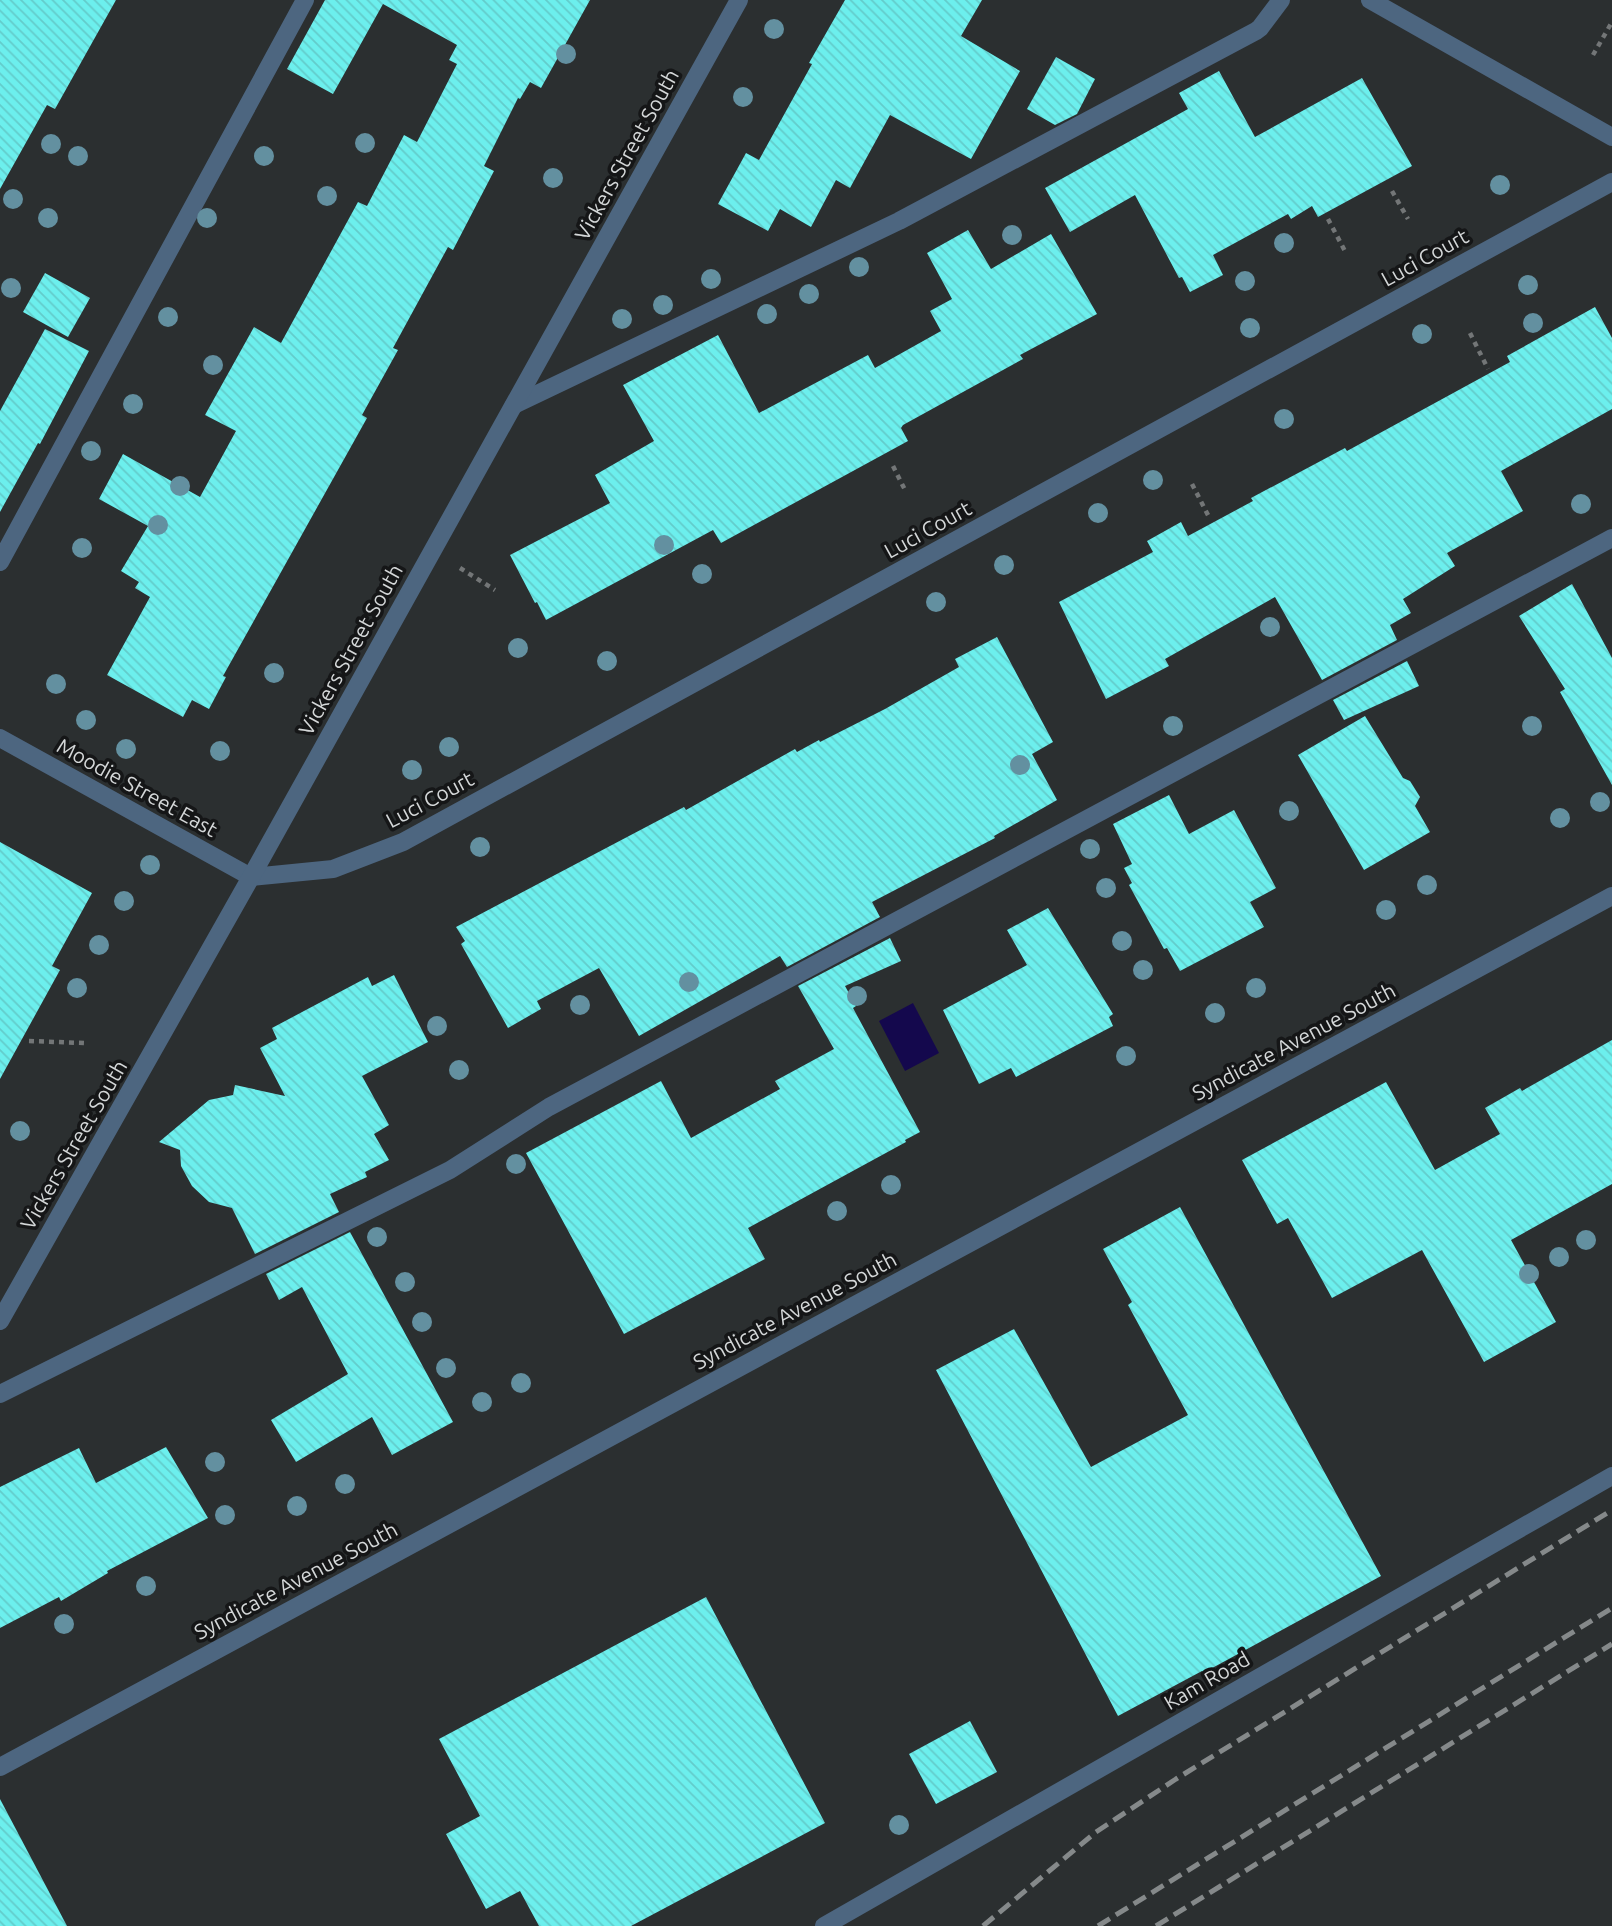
<svg xmlns="http://www.w3.org/2000/svg" width="1612" height="1926" font-family="Ubuntu,sans-serif">
<style>
.water{fill:#14084d}
.building{fill:url(#building-back-hatch)}
.lines{fill:none;stroke-linecap:round;stroke-linejoin:round}
.path{stroke:#737677;stroke-width:4.5;stroke-dasharray:5 5;stroke-linecap:butt}
.minor{stroke:#4d6680;stroke-width:18}
.rail{stroke:#85898a;stroke-width:5;stroke-dasharray:14 7;stroke-linecap:butt}
.tree{fill:#6390a0}
.labels{text-anchor:middle;stroke-width:7;stroke-linejoin:round;paint-order:stroke}
.street-label{font-size:21px;fill:#d4d7d8;stroke:#151617}
</style>
<defs>
<pattern id="building-back-hatch" width="6" height="6" patternUnits="userSpaceOnUse" patternTransform="scale(1.75)"><rect width="6" height="6" fill="#6cefed"/><path d="M-1 5l2 2M0 0l6 6M5-1l2 2" fill="none" stroke="#63cccb"/></pattern>
</defs>
<rect width="100%" height="100%" fill="#2b2f30"/>
<path class="water" d="M 913,1003 L 939,1053 L 905,1071 L 879,1021 Z"/>
<g class="building">
<path d="M 0,0 L 116,0 L 55,109 L 47,105 L 0,189 Z"/>
<path d="M 325,0 L 590,0 L 541,88 L 530,82 L 520,99 L 518,98 L 484,166 L 494,171 L 453,250 L 448,247 L 393,348 L 398,350 L 362,415 L 367,418 L 223,676 L 226,677 L 209,709 L 192,700 L 183,717 L 107,675 L 150,597 L 135,588 L 139,582 L 121,571 L 148,526 L 99,499 L 123,454 L 200,497 L 236,431 L 205,415 L 254,327 L 281,343 L 358,202 L 367,206 L 404,135 L 417,142 L 457,64 L 449,60 L 457,45 L 383,4 L 333,94 L 287,69 Z"/>
<path d="M 845,0 L 982,0 L 961,36 L 1020,71 L 971,159 L 890,115 L 850,188 L 836,180 L 811,227 L 780,209 L 768,231 L 718,204 L 746,153 L 759,160 L 812,64 L 809,63 Z"/>
<path d="M 1056,57 L 1095,79 L 1077,114 L 1055,125 L 1027,109 Z"/>
<path d="M 1219,71 L 1255,137 L 1362,78 L 1412,166 L 1318,217 L 1312,206 L 1291,219 L 1288,214 L 1213,255 L 1223,275 L 1190,292 L 1182,277 L 1179,278 L 1135,195 L 1070,232 L 1045,188 L 1188,109 L 1179,93 Z"/>
<path d="M 968,230 L 991,269 L 1051,234 L 1097,314 L 1020,355 L 1023,359 L 903,425 L 901,428 L 908,441 L 721,543 L 713,530 L 546,620 L 537,602 L 535,603 L 510,555 L 610,503 L 595,475 L 654,441 L 623,385 L 718,335 L 759,413 L 868,355 L 875,368 L 941,331 L 930,311 L 952,299 L 927,253 Z"/>
<path d="M 45,273 L 90,298 L 68,337 L 23,312 Z"/>
<path d="M 1595,307 L 1612,338 L 1612,409 L 1501,471 L 1523,511 L 1447,553 L 1455,566 L 1403,599 L 1411,613 L 1390,625 L 1397,640 L 1322,680 L 1275,597 L 1165,659 L 1169,666 L 1106,699 L 1059,602 L 1153,552 L 1147,541 L 1181,522 L 1188,536 L 1253,501 L 1251,498 L 1345,448 L 1347,451 L 1510,362 L 1507,356 Z"/>
<path d="M 45,329 L 89,351 L 40,444 L 38,443 L 0,512 L 0,411 Z"/>
<path d="M 1572,584 L 1612,658 L 1612,785 L 1560,692 L 1565,689 L 1519,616 Z"/>
<path d="M 997,637 L 1053,742 L 1032,754 L 1057,800 L 994,836 L 995,838 L 872,902 L 880,917 L 787,967 L 780,956 L 639,1036 L 599,968 L 537,1001 L 541,1009 L 508,1028 L 461,944 L 465,941 L 456,927 L 684,807 L 686,810 L 795,749 L 797,752 L 819,740 L 820,742 L 885,709 L 959,667 L 955,659 Z"/>
<path d="M 1407,661 L 1419,686 L 1344,720 L 1333,700 Z"/>
<path d="M 1365,716 L 1403,778 L 1410,781 L 1420,797 L 1415,806 L 1430,832 L 1364,870 L 1298,755 Z"/>
<path d="M 1169,795 L 1189,834 L 1234,810 L 1276,888 L 1250,902 L 1264,927 L 1180,971 L 1167,948 L 1164,949 L 1129,885 L 1132,883 L 1124,868 L 1132,864 L 1113,824 Z"/>
<path d="M 0,842 L 92,893 L 52,966 L 60,970 L 0,1079 Z"/>
<path d="M 1048,908 L 1113,1014 L 1109,1017 L 1113,1026 L 1016,1077 L 1011,1068 L 979,1084 L 943,1010 L 1027,965 L 1007,930 Z"/>
<path d="M 890,938 L 901,961 L 845,986 L 856,1006 L 853,1008 L 920,1132 L 905,1140 L 906,1142 L 748,1228 L 765,1259 L 624,1334 L 526,1153 L 661,1081 L 691,1138 L 780,1089 L 775,1081 L 834,1049 L 798,986 Z"/>
<path d="M 394,975 L 428,1042 L 362,1076 L 389,1125 L 374,1134 L 389,1160 L 365,1172 L 367,1177 L 330,1194 L 339,1212 L 255,1254 L 232,1208 L 209,1202 L 192,1186 L 181,1166 L 180,1150 L 159,1142 L 209,1100 L 233,1095 L 235,1085 L 285,1096 L 260,1048 L 277,1039 L 272,1028 L 368,977 L 372,986 Z"/>
<path d="M 1612,1040 L 1612,1184 L 1511,1240 L 1556,1322 L 1484,1362 L 1422,1250 L 1332,1298 L 1288,1218 L 1277,1224 L 1242,1160 L 1386,1082 L 1435,1170 L 1500,1134 L 1485,1108 L 1520,1088 L 1522,1091 Z"/>
<path d="M 1180,1207 L 1381,1576 L 1203,1673 L 1202,1671 L 1118,1716 L 936,1370 L 1014,1329 L 1091,1467 L 1188,1415 L 1128,1305 L 1132,1302 L 1103,1249 Z"/>
<path d="M 350,1232 L 453,1422 L 392,1455 L 372,1417 L 296,1462 L 271,1420 L 348,1374 L 302,1287 L 279,1300 L 266,1274 Z"/>
<path d="M 166,1447 L 208,1518 L 107,1571 L 108,1573 L 61,1601 L 59,1597 L 0,1628 L 0,1487 L 79,1448 L 96,1483 Z"/>
<path d="M 706,1597 L 825,1823 L 631,1926 L 539,1926 L 520,1891 L 486,1909 L 446,1834 L 480,1816 L 439,1739 Z"/>
<path d="M 970,1721 L 997,1772 L 936,1804 L 909,1754 Z"/>
<path d="M 0,1799 L 67,1926 L 0,1926 Z"/>
</g>
<g class="lines">
<g class="path">
<path d="M 1593,55 L 1612,22"/>
<path d="M 1392,191 L 1408,219"/>
<path d="M 1328,219 L 1346,253"/>
<path d="M 1470,333 L 1488,369"/>
<path d="M 893,466 L 905,490"/>
<path d="M 1192,484 L 1209,517"/>
<path d="M 460,568 L 495,590"/>
<path d="M 29,1041 L 84,1043"/>
</g>
<g class="minor">
<path d="M 1370,0 L 1612,137"/>
<path d="M 514,405 L 899,221 L 1256,31 L 1260,28 L 1281,0"/>
<path d="M 0,562 L 305,0"/>
<path d="M 0,738 L 251,877"/>
<path d="M 251,877 L 333,869 L 403,842 L 1612,182"/>
<path d="M 0,1321 L 251,877 L 739,0"/>
<path d="M 0,1394 L 450,1170 L 549,1107 L 1612,538"/>
<path d="M 0,1767 L 1612,896"/>
<path d="M 824,1926 L 1612,1476"/>
</g>
<g class="rail">
<path d="M 983,1926 L 1096,1832 L 1176,1779 L 1612,1510"/>
<path d="M 1098,1926 L 1612,1608"/>
<path d="M 1156,1926 L 1612,1644"/>
</g>
</g>
<g class="tree">
<circle cx="774" cy="29" r="10"/>
<circle cx="566" cy="54" r="10"/>
<circle cx="743" cy="97" r="10"/>
<circle cx="365" cy="143" r="10"/>
<circle cx="51" cy="144" r="10"/>
<circle cx="78" cy="156" r="10"/>
<circle cx="264" cy="156" r="10"/>
<circle cx="553" cy="178" r="10"/>
<circle cx="1500" cy="185" r="10"/>
<circle cx="327" cy="196" r="10"/>
<circle cx="13" cy="199" r="10"/>
<circle cx="48" cy="218" r="10"/>
<circle cx="207" cy="218" r="10"/>
<circle cx="1012" cy="235" r="10"/>
<circle cx="1284" cy="243" r="10"/>
<circle cx="859" cy="267" r="10"/>
<circle cx="711" cy="279" r="10"/>
<circle cx="1245" cy="281" r="10"/>
<circle cx="1528" cy="285" r="10"/>
<circle cx="11" cy="288" r="10"/>
<circle cx="809" cy="294" r="10"/>
<circle cx="663" cy="305" r="10"/>
<circle cx="767" cy="314" r="10"/>
<circle cx="168" cy="317" r="10"/>
<circle cx="622" cy="319" r="10"/>
<circle cx="1533" cy="323" r="10"/>
<circle cx="1250" cy="328" r="10"/>
<circle cx="1422" cy="334" r="10"/>
<circle cx="213" cy="365" r="10"/>
<circle cx="133" cy="404" r="10"/>
<circle cx="1284" cy="419" r="10"/>
<circle cx="91" cy="451" r="10"/>
<circle cx="1153" cy="480" r="10"/>
<circle cx="180" cy="486" r="10"/>
<circle cx="1581" cy="504" r="10"/>
<circle cx="1098" cy="513" r="10"/>
<circle cx="158" cy="525" r="10"/>
<circle cx="664" cy="545" r="10"/>
<circle cx="82" cy="548" r="10"/>
<circle cx="1004" cy="565" r="10"/>
<circle cx="702" cy="574" r="10"/>
<circle cx="936" cy="602" r="10"/>
<circle cx="1270" cy="627" r="10"/>
<circle cx="518" cy="648" r="10"/>
<circle cx="607" cy="661" r="10"/>
<circle cx="274" cy="673" r="10"/>
<circle cx="56" cy="684" r="10"/>
<circle cx="86" cy="720" r="10"/>
<circle cx="1173" cy="726" r="10"/>
<circle cx="1532" cy="726" r="10"/>
<circle cx="449" cy="747" r="10"/>
<circle cx="126" cy="749" r="10"/>
<circle cx="220" cy="751" r="10"/>
<circle cx="1020" cy="765" r="10"/>
<circle cx="412" cy="770" r="10"/>
<circle cx="1600" cy="802" r="10"/>
<circle cx="1289" cy="811" r="10"/>
<circle cx="1560" cy="818" r="10"/>
<circle cx="480" cy="847" r="10"/>
<circle cx="1090" cy="849" r="10"/>
<circle cx="150" cy="865" r="10"/>
<circle cx="1427" cy="885" r="10"/>
<circle cx="1106" cy="888" r="10"/>
<circle cx="124" cy="901" r="10"/>
<circle cx="1386" cy="910" r="10"/>
<circle cx="1122" cy="941" r="10"/>
<circle cx="99" cy="945" r="10"/>
<circle cx="1143" cy="970" r="10"/>
<circle cx="689" cy="982" r="10"/>
<circle cx="77" cy="988" r="10"/>
<circle cx="1256" cy="988" r="10"/>
<circle cx="857" cy="996" r="10"/>
<circle cx="580" cy="1005" r="10"/>
<circle cx="1215" cy="1013" r="10"/>
<circle cx="437" cy="1026" r="10"/>
<circle cx="1126" cy="1056" r="10"/>
<circle cx="459" cy="1070" r="10"/>
<circle cx="20" cy="1131" r="10"/>
<circle cx="516" cy="1164" r="10"/>
<circle cx="891" cy="1185" r="10"/>
<circle cx="837" cy="1211" r="10"/>
<circle cx="377" cy="1237" r="10"/>
<circle cx="1586" cy="1240" r="10"/>
<circle cx="1559" cy="1257" r="10"/>
<circle cx="1529" cy="1274" r="10"/>
<circle cx="405" cy="1282" r="10"/>
<circle cx="422" cy="1322" r="10"/>
<circle cx="446" cy="1368" r="10"/>
<circle cx="521" cy="1383" r="10"/>
<circle cx="482" cy="1402" r="10"/>
<circle cx="215" cy="1462" r="10"/>
<circle cx="345" cy="1484" r="10"/>
<circle cx="297" cy="1506" r="10"/>
<circle cx="225" cy="1515" r="10"/>
<circle cx="146" cy="1586" r="10"/>
<circle cx="64" cy="1624" r="10"/>
<circle cx="899" cy="1825" r="10"/>
</g>
<g class="labels">
<g class="street-label">
<text transform="translate(627 155) rotate(-61)" y="7">Vickers Street South</text>
<text transform="translate(1425 258) rotate(-29)" y="7">Luci Court</text>
<text transform="translate(928 530) rotate(-29)" y="7">Luci Court</text>
<text transform="translate(351 650) rotate(-61)" y="7">Vickers Street South</text>
<text transform="translate(137 788) rotate(29)" y="7">Moodie Street East</text>
<text transform="translate(430 800) rotate(-28)" y="7">Luci Court</text>
<text transform="translate(1294 1042) rotate(-28)" y="7">Syndicate Avenue South</text>
<text transform="translate(74 1145) rotate(-60)" y="7">Vickers Street South</text>
<text transform="translate(795 1311) rotate(-28)" y="7">Syndicate Avenue South</text>
<text transform="translate(296 1581) rotate(-28)" y="7">Syndicate Avenue South</text>
<text transform="translate(1207 1681) rotate(-30)" y="7">Kam Road</text>
</g>
</g>
</svg>
